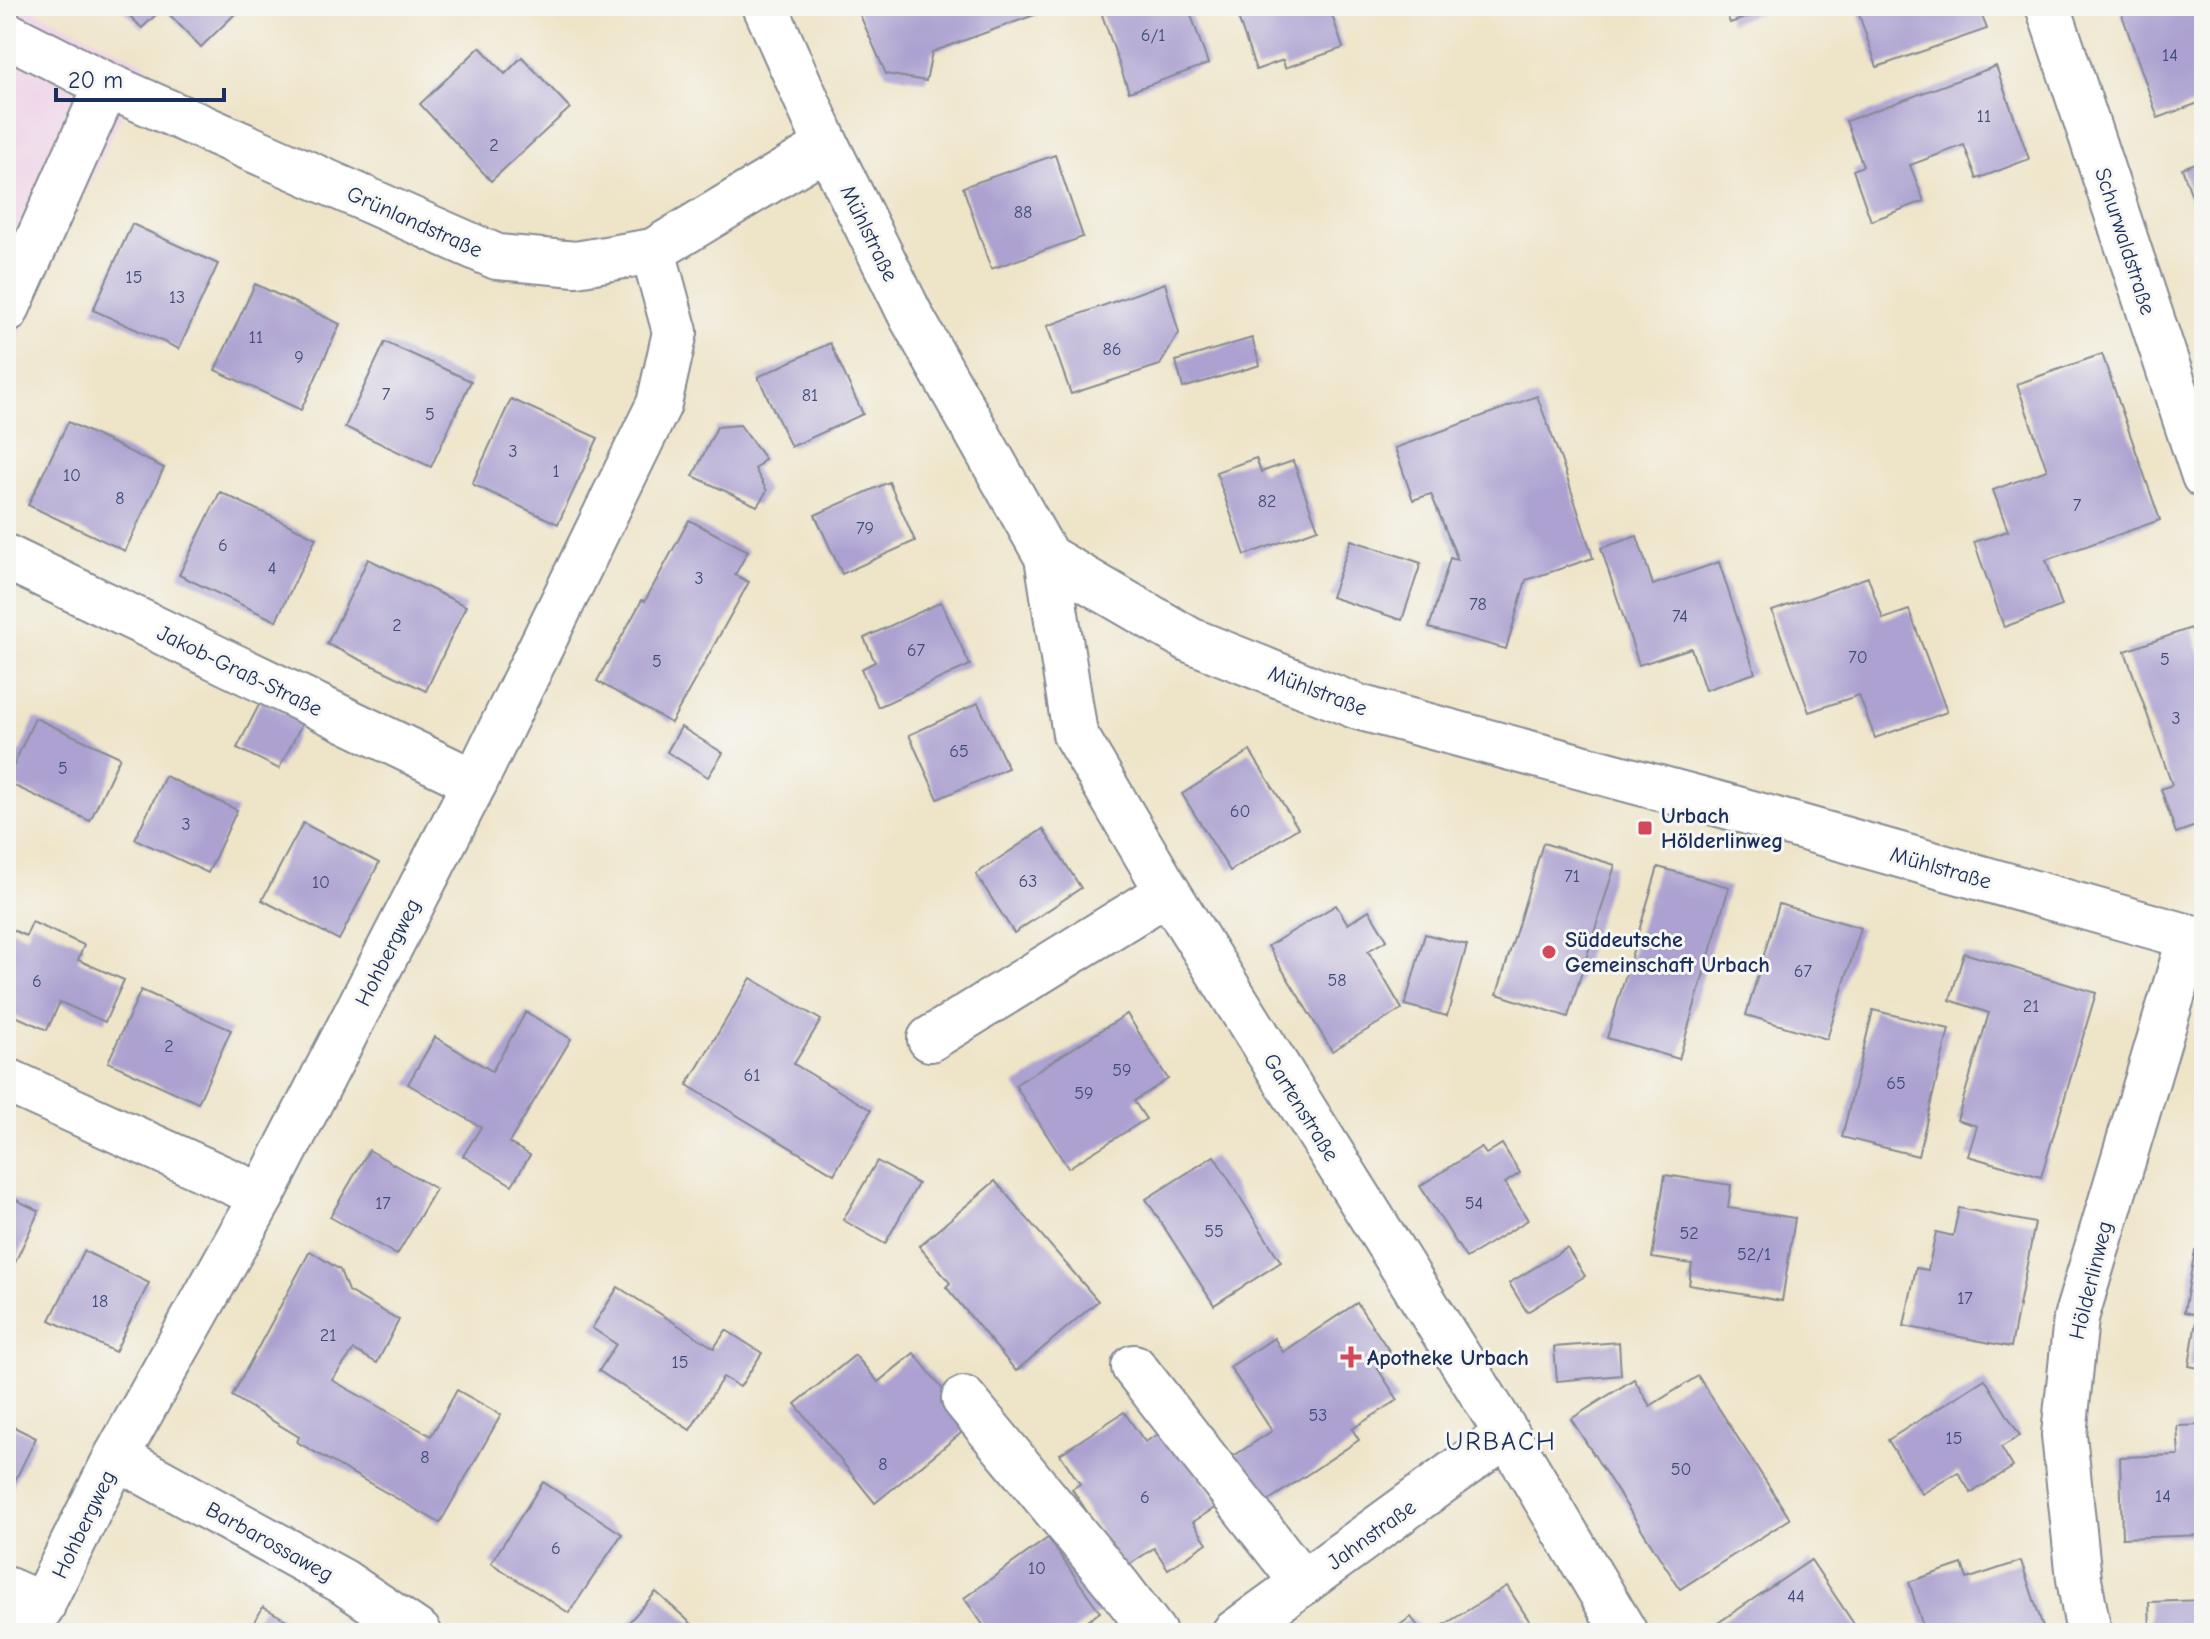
<svg xmlns="http://www.w3.org/2000/svg" width="2210" height="1639" font-family="'Comic Neue',sans-serif">
<style>
.built{fill:#eed0e7}
.building{fill:#aca1d0}
.lines{fill:none;stroke-linecap:round;stroke-linejoin:round}
.minor-casing{stroke:#848a93;stroke-width:48}
.minor{stroke:#fff;stroke-width:44}
.poi-dot{fill:#d1495b;stroke:#f6f6f2;stroke-width:3}
.labels{text-anchor:middle;stroke-width:6;stroke-linejoin:round;paint-order:stroke}
.number-label{font-size:18px;fill:#3f4c7a}
.street-label{font-size:22px;fill:#1b2f5e;stroke:#f6f6f2}
.poi-label{font-size:22px;font-weight:bold;fill:#1b2f5e;stroke:#f6f6f2;text-anchor:start}
.quarter-label{font-size:26px;letter-spacing:2px;fill:#1b2f5e;stroke:#f6f6f2}
</style>
<rect width="100%" height="100%" fill="#f6f6f2"/>
<filter id="ink" filterUnits="userSpaceOnUse"><feTurbulence type="fractalNoise" baseFrequency=".0125" numOctaves="2"/><feDisplacementMap in="SourceGraphic" scale="16" xChannelSelector="R" yChannelSelector="G"/><feConvolveMatrix kernelMatrix="1 2 1 2 8 2 1 2 1" color-interpolation-filters="sRGB"/></filter>
<filter id="wash" filterUnits="userSpaceOnUse"><feTurbulence type="fractalNoise" baseFrequency=".006" numOctaves="4" result="noise"/><feDisplacementMap in="SourceGraphic" scale="32" xChannelSelector="R" yChannelSelector="G"/><feGaussianBlur stdDeviation="1.8" result="paint"/><feColorMatrix in="noise" values="0 0 0 0 0 0 0 0 0 0 0 0 0 0 0 0 0 1.4 0 .05"/><feComposite in="paint" operator="in"/></filter>
<g filter="url(#wash)">
<rect width="100%" height="100%" fill="#eee4c8"/>
<path class="built" d="M 6,6 L 25,6 L 146,64 L 6,360 Z"/>
<g id="blocks">
<g class="building">
<path d="M 120,6 L 243,6 L 201,47 L 163,8 L 142,28 Z"/>
<path d="M 856,6 L 1059,6 L 932,52 L 926,81 L 886,74 Z"/>
<path d="M 1099,6 L 1188,6 L 1208,64 L 1129,92 Z"/>
<path d="M 1234,6 L 1329,6 L 1343,48 L 1285,68 L 1283,60 L 1256,70 Z"/>
<path d="M 1724,6 L 1778,6 L 1778,7 L 1730,23 Z"/>
<path d="M 1856,6 L 1978,6 L 1987,29 L 1877,67 Z"/>
<path d="M 2130,6 L 2204,7 L 2204,101 L 2158,118 L 2120,9 Z"/>
<path d="M 480,47 L 505,74 L 522,57 L 570,108 L 491,181 L 420,104 Z"/>
<path d="M 1996,66 L 2029,159 L 1977,179 L 1964,145 L 1910,165 L 1924,201 L 1871,221 L 1853,170 L 1863,166 L 1846,121 Z"/>
<path d="M 1055,155 L 1083,237 L 991,269 L 963,187 Z"/>
<path d="M 2204,160 L 2204,231 L 2182,168 Z"/>
<path d="M 132,224 L 218,264 L 179,349 L 93,310 Z"/>
<path d="M 1165,283 L 1179,333 L 1160,365 L 1071,394 L 1047,326 Z"/>
<path d="M 255,284 L 340,324 L 301,410 L 215,370 Z"/>
<path d="M 1252,338 L 1260,365 L 1183,388 L 1176,361 Z"/>
<path d="M 385,342 L 471,381 L 431,467 L 345,427 Z"/>
<path d="M 830,343 L 863,414 L 791,447 L 758,377 Z"/>
<path d="M 2102,354 L 2160,520 L 2046,560 L 2062,606 L 2004,627 L 1974,542 L 2008,531 L 1993,490 L 2047,470 L 2017,384 Z"/>
<path d="M 1537,396 L 1564,468 L 1593,558 L 1526,580 L 1506,649 L 1429,628 L 1450,558 L 1458,560 L 1431,494 L 1413,500 L 1395,448 Z"/>
<path d="M 511,399 L 598,438 L 558,524 L 472,484 Z"/>
<path d="M 68,422 L 164,468 L 125,551 L 28,505 Z"/>
<path d="M 740,425 L 765,459 L 755,469 L 767,491 L 757,506 L 693,476 L 717,427 Z"/>
<path d="M 1256,458 L 1261,472 L 1293,461 L 1318,529 L 1245,555 L 1216,472 Z"/>
<path d="M 889,482 L 915,541 L 842,574 L 815,515 Z"/>
<path d="M 220,492 L 316,538 L 276,621 L 179,575 Z"/>
<path d="M 689,520 L 748,551 L 735,575 L 749,582 L 671,723 L 597,681 L 642,600 L 645,601 Z"/>
<path d="M 1637,536 L 1653,585 L 1719,562 L 1755,673 L 1705,690 L 1691,648 L 1639,665 L 1601,548 Z"/>
<path d="M 1351,540 L 1421,563 L 1402,620 L 1331,597 Z"/>
<path d="M 368,559 L 466,606 L 426,691 L 327,644 Z"/>
<path d="M 1868,577 L 1883,619 L 1909,610 L 1947,712 L 1875,738 L 1859,695 L 1809,712 L 1772,611 Z"/>
<path d="M 941,602 L 970,665 L 878,707 L 861,669 L 875,662 L 864,638 Z"/>
<path d="M 2191,628 L 2204,666 L 2204,823 L 2176,833 L 2161,789 L 2172,785 L 2125,651 Z"/>
<path d="M 261,701 L 303,722 L 279,769 L 237,748 Z"/>
<path d="M 978,703 L 1008,768 L 938,799 L 909,735 Z"/>
<path d="M 35,718 L 120,757 L 90,821 L 6,782 Z"/>
<path d="M 681,727 L 723,753 L 708,777 L 667,752 Z"/>
<path d="M 1250,751 L 1298,828 L 1230,871 L 1182,794 Z"/>
<path d="M 165,776 L 237,810 L 208,873 L 135,839 Z"/>
<path d="M 303,823 L 379,863 L 339,940 L 262,900 Z"/>
<path d="M 1043,829 L 1081,888 L 1014,933 L 976,874 Z"/>
<path d="M 1543,843 L 1615,865 L 1568,1017 L 1497,994 Z"/>
<path d="M 1658,867 L 1729,887 L 1679,1059 L 1607,1038 Z"/>
<path d="M 1779,904 L 1861,928 L 1827,1039 L 1746,1015 Z"/>
<path d="M 1336,905 L 1348,924 L 1369,910 L 1387,940 L 1368,951 L 1402,1009 L 1332,1051 L 1268,946 Z"/>
<path d="M 32,922 L 84,945 L 78,960 L 124,980 L 105,1022 L 60,1002 L 47,1030 L 6,1012 L 6,927 L 26,936 Z"/>
<path d="M 1425,934 L 1467,945 L 1447,1016 L 1405,1005 Z"/>
<path d="M 1964,953 L 2096,993 L 2041,1177 L 1968,1156 L 1977,1126 L 1957,1120 L 1989,1013 L 1950,1000 Z"/>
<path d="M 751,978 L 821,1020 L 794,1064 L 871,1110 L 834,1174 L 687,1085 Z"/>
<path d="M 141,990 L 231,1030 L 198,1103 L 108,1062 Z"/>
<path d="M 1873,1010 L 1949,1029 L 1918,1156 L 1842,1137 Z"/>
<path d="M 526,1012 L 571,1039 L 509,1143 L 530,1155 L 512,1185 L 463,1156 L 481,1127 L 408,1084 L 435,1037 L 492,1071 Z"/>
<path d="M 1127,1014 L 1168,1079 L 1134,1101 L 1146,1119 L 1068,1168 L 1015,1085 Z"/>
<path d="M 1502,1144 L 1520,1173 L 1505,1183 L 1528,1220 L 1466,1258 L 1420,1186 L 1481,1147 L 1486,1154 Z"/>
<path d="M 369,1150 L 436,1189 L 397,1255 L 330,1217 Z"/>
<path d="M 1214,1156 L 1281,1262 L 1214,1305 L 1146,1199 Z"/>
<path d="M 877,1161 L 918,1184 L 885,1244 L 843,1220 Z"/>
<path d="M 1665,1175 L 1731,1185 L 1728,1208 L 1795,1218 L 1782,1301 L 1689,1285 L 1692,1264 L 1652,1258 Z"/>
<path d="M 995,1181 L 1098,1301 L 1016,1371 L 946,1287 L 950,1283 L 919,1246 Z"/>
<path d="M 6,1195 L 39,1211 L 6,1282 Z"/>
<path d="M 1959,1208 L 2035,1223 L 2011,1347 L 1904,1326 L 1916,1268 L 1928,1270 L 1936,1232 L 1953,1236 Z"/>
<path d="M 1567,1248 L 1585,1276 L 1527,1312 L 1509,1283 Z"/>
<path d="M 2195,1250 L 2204,1251 L 2204,1369 L 2189,1366 L 2197,1315 L 2184,1312 Z"/>
<path d="M 84,1251 L 149,1283 L 115,1352 L 50,1320 Z"/>
<path d="M 310,1251 L 340,1270 L 348,1291 L 399,1320 L 377,1363 L 354,1350 L 332,1380 L 431,1436 L 457,1390 L 501,1415 L 440,1523 L 297,1442 L 299,1437 L 232,1396 Z"/>
<path d="M 618,1287 L 714,1348 L 726,1330 L 762,1353 L 740,1387 L 723,1377 L 690,1430 L 599,1371 L 616,1344 L 592,1328 Z"/>
<path d="M 1357,1303 L 1392,1355 L 1376,1366 L 1398,1400 L 1352,1429 L 1359,1440 L 1263,1504 L 1232,1457 L 1272,1431 L 1230,1367 L 1274,1338 L 1283,1352 Z"/>
<path d="M 1619,1342 L 1621,1375 L 1557,1381 L 1554,1347 Z"/>
<path d="M 914,1353 L 971,1425 L 875,1503 L 795,1404 L 855,1355 L 878,1382 Z"/>
<path d="M 1698,1376 L 1790,1519 L 1680,1589 L 1571,1419 L 1634,1379 L 1650,1406 Z"/>
<path d="M 1985,1379 L 2020,1436 L 2001,1447 L 2013,1467 L 1971,1493 L 1958,1472 L 1922,1494 L 1888,1440 Z"/>
<path d="M 1124,1412 L 1145,1442 L 1167,1429 L 1219,1505 L 1193,1522 L 1207,1543 L 1168,1569 L 1154,1548 L 1124,1568 L 1072,1489 L 1080,1484 L 1060,1454 Z"/>
<path d="M 6,1423 L 36,1438 L 6,1499 Z"/>
<path d="M 2204,1425 L 2204,1535 L 2122,1538 L 2120,1457 L 2179,1455 L 2177,1426 Z"/>
<path d="M 543,1482 L 622,1534 L 569,1613 L 491,1563 Z"/>
<path d="M 1048,1538 L 1100,1612 L 1071,1633 L 989,1633 L 964,1598 Z"/>
<path d="M 1811,1560 L 1860,1633 L 1703,1633 Z"/>
<path d="M 2021,1561 L 2045,1633 L 1925,1633 L 1909,1582 L 1962,1564 L 1967,1579 Z"/>
<path d="M 1507,1586 L 1537,1633 L 1446,1633 L 1442,1626 Z"/>
<path d="M 656,1592 L 702,1633 L 619,1633 Z"/>
<path d="M 2204,1600 L 2204,1633 L 2150,1633 L 2149,1602 Z"/>
<path d="M 263,1607 L 290,1622 L 283,1633 L 248,1633 Z"/>
<path d="M 1411,1617 L 1423,1633 L 1388,1633 Z"/>
</g>
</g>
</g>
<g filter="url(#ink)">
<use href="#blocks" fill-opacity="0" stroke="#848a93" stroke-width="2"/>
<g class="lines">
<defs>
<g id="minor">
<path d="M 765,6 L 827,146 L 912,318 L 1047,557 L 1190,640 L 1358,707 L 1730,807 L 2204,941"/>
<path d="M 2048,6 L 2204,476"/>
<path d="M 6,34 L 107,85 L 497,257 L 576,264 L 653,251 L 827,146"/>
<path d="M 6,311 L 107,85"/>
<path d="M 6,557 L 475,782"/>
<path d="M 1047,557 L 1075,734 L 1168,892 L 1507,1434 L 1625,1633"/>
<path d="M 930,1039 L 1168,892"/>
<path d="M 6,1080 L 262,1196"/>
<path d="M 1134,1367 L 1303,1583"/>
<path d="M 964,1399 L 1119,1587 L 1154,1633"/>
<path d="M 116,1457 L 342,1581 L 419,1633"/>
<path d="M 6,1589 L 43,1605"/>
<path d="M 28,1633 L 116,1457 L 262,1196 L 475,782 L 659,404 L 675,332 L 653,251"/>
<path d="M 1234,1633 L 1507,1434"/>
<path d="M 2089,1633 L 2079,1579 L 2064,1435 L 2076,1318 L 2190,937"/>
</g>
</defs>
<use href="#minor" class="minor-casing"/>
<use href="#minor" class="minor"/>
</g>
</g>
<g class="poi-dot">
<rect x="1637" y="820" width="16" height="16" rx="4"/>
<circle cx="1549" cy="952" r="8"/>
<path d="M1347 1345h8v8h8v8h-8v8h-8v-8h-8v-8h8z"/>
</g>
<g class="labels">
<g class="number-label">
<text x="1153" y="41">6/1</text>
<text x="2170" y="61">14</text>
<text x="1984" y="122">11</text>
<text x="494" y="151">2</text>
<text x="1023" y="218">88</text>
<text x="134" y="283">15</text>
<text x="177" y="303">13</text>
<text x="256" y="343">11</text>
<text x="1112" y="355">86</text>
<text x="299" y="363">9</text>
<text x="386" y="400">7</text>
<text x="810" y="401">81</text>
<text x="430" y="420">5</text>
<text x="513" y="457">3</text>
<text x="556" y="477">1</text>
<text x="72" y="481">10</text>
<text x="120" y="504">8</text>
<text x="1267" y="507">82</text>
<text x="2077" y="511">7</text>
<text x="865" y="534">79</text>
<text x="223" y="551">6</text>
<text x="272" y="574">4</text>
<text x="699" y="584">3</text>
<text x="1478" y="610">78</text>
<text x="1680" y="622">74</text>
<text x="397" y="631">2</text>
<text x="916" y="656">67</text>
<text x="1858" y="663">70</text>
<text x="2165" y="665">5</text>
<text x="657" y="667">5</text>
<text x="2176" y="724">3</text>
<text x="959" y="757">65</text>
<text x="63" y="774">5</text>
<text x="1240" y="817">60</text>
<text x="186" y="830">3</text>
<text x="1572" y="882">71</text>
<text x="1028" y="887">63</text>
<text x="321" y="888">10</text>
<text x="1803" y="977">67</text>
<text x="1337" y="986">58</text>
<text x="37" y="987">6</text>
<text x="2031" y="1012">21</text>
<text x="169" y="1052">2</text>
<text x="1122" y="1076">59</text>
<text x="752" y="1081">61</text>
<text x="1896" y="1089">65</text>
<text x="1084" y="1099">59</text>
<text x="383" y="1209">17</text>
<text x="1474" y="1209">54</text>
<text x="1214" y="1237">55</text>
<text x="1689" y="1239">52</text>
<text x="1754" y="1260">52/1</text>
<text x="1965" y="1304">17</text>
<text x="100" y="1307">18</text>
<text x="328" y="1341">21</text>
<text x="680" y="1368">15</text>
<text x="1318" y="1421">53</text>
<text x="1954" y="1444">15</text>
<text x="425" y="1463">8</text>
<text x="883" y="1470">8</text>
<text x="1681" y="1475">50</text>
<text x="2163" y="1502">14</text>
<text x="1145" y="1503">6</text>
<text x="556" y="1554">6</text>
<text x="1037" y="1574">10</text>
<text x="1796" y="1602">44</text>
</g>
<g class="street-label">
<text transform="translate(415 221) rotate(24)" y="8">Grünlandstraße</text>
<text transform="translate(870 233) rotate(64)" y="8">Mühlstraße</text>
<text transform="translate(2126 241) rotate(72)" y="8">Schurwaldstraße</text>
<text transform="translate(240 670) rotate(26)" y="8">Jakob-Graß-Straße</text>
<text transform="translate(1318 690) rotate(21)" y="8">Mühlstraße</text>
<text transform="translate(1941 867) rotate(16)" y="8">Mühlstraße</text>
<text transform="translate(387 952) rotate(-63)" y="8">Hohbergweg</text>
<text transform="translate(1302 1107) rotate(58)" y="8">Gartenstraße</text>
<text transform="translate(2090 1280) rotate(-76)" y="8">Hölderlinweg</text>
<text transform="translate(83 1524) rotate(-64)" y="8">Hohbergweg</text>
<text transform="translate(1371 1534) rotate(-36)" y="8">Jahnstraße</text>
<text transform="translate(270 1541) rotate(29)" y="8">Barbarossaweg</text>
</g>
<g class="poi-label">
<text x="1661" y="823">Urbach<tspan x="1661" dy="25">Hölderlinweg</tspan></text>
<text x="1565" y="947">Süddeutsche<tspan x="1565" dy="25">Gemeinschaft Urbach</tspan></text>
<text x="1367" y="1365">Apotheke Urbach</text>
</g>
<g class="quarter-label">
<text x="1501" y="1450">URBACH</text>
</g>
</g>
<rect width="2210" height="1639" fill="none" stroke="#f6f6f2" stroke-width="32"/>
<path d="M56 88v12h168v-12" fill="none" stroke="#1b2f5e" stroke-width="4"/>
<text x="68" y="88" font-size="24" fill="#1b2f5e" stroke="#f6f6f2" stroke-width="6" paint-order="stroke">20 m</text>
</svg>
